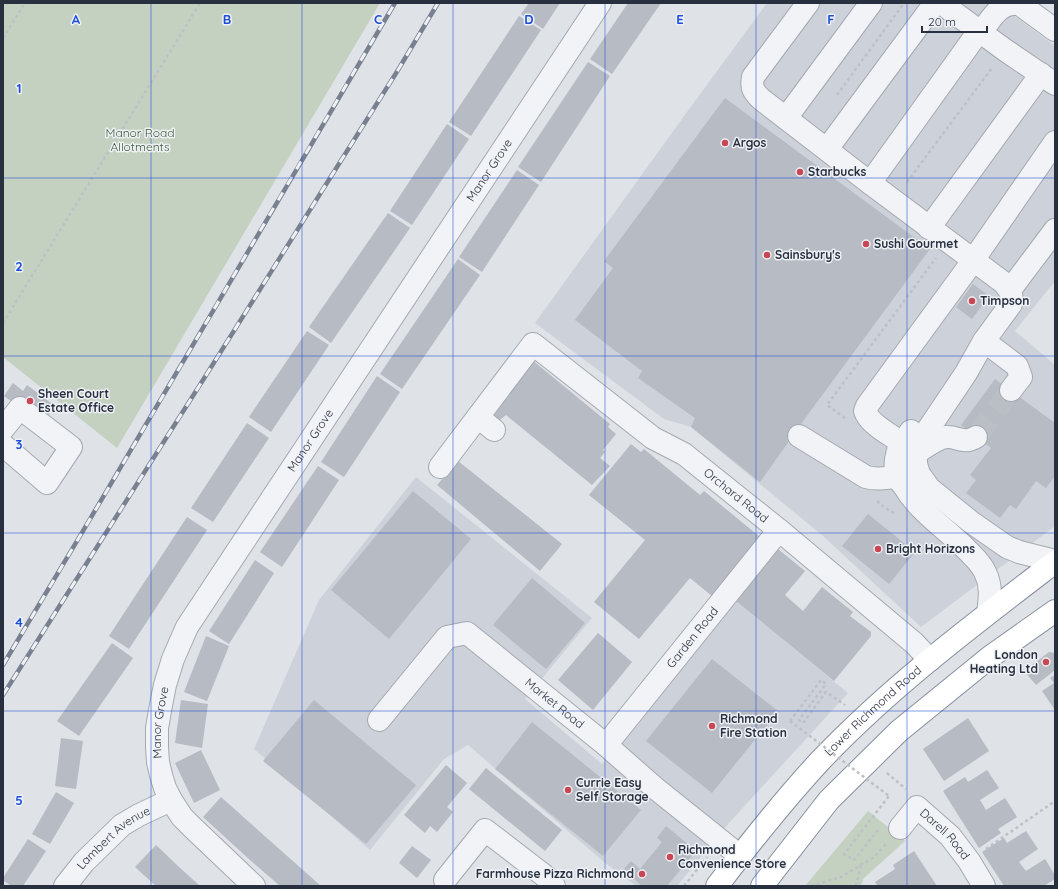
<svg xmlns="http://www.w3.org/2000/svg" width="1058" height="889" font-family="Quicksand,sans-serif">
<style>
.built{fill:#cdd1d9}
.green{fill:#c4d1c0}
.building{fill:#b6bbc4}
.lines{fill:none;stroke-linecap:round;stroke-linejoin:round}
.minor-tunnel{stroke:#babec5;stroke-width:22;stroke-dasharray:22 11;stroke-linecap:butt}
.minor-casing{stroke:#a4a9b1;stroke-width:24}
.highway-casing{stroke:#868f9e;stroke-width:24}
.path{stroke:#bdc0c6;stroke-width:2.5;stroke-dasharray:3 3;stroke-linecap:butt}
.minor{stroke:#f1f3f6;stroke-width:22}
.highway{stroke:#fff;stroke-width:22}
.rail-casing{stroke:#798190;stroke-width:4.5}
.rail{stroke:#eef1f5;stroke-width:3;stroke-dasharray:9;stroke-linecap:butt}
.path-bridge{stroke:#bdc0c6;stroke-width:2.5;stroke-dasharray:3 3;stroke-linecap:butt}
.grid{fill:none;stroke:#1d4ed8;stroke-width:1;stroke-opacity:0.55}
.poi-dot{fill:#c94755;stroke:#eef1f5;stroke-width:1.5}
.labels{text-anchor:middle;stroke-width:3;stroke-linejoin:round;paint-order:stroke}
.park-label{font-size:12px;fill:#3b5936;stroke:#eef1f5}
.poi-label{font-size:12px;font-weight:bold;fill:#282f3e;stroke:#eef1f5;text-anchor:start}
.street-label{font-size:12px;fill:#282f3e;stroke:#eef1f5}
.grid-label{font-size:13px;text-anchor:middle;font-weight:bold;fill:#1d4ed8;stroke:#eef1f5;stroke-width:3;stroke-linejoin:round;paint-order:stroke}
</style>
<rect width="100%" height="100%" fill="#dfe2e7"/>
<g class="built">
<path d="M 767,3 L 1003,3 L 1009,12 L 1055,46 L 1055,281 L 1015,331 L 1055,365 L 1055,526 L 921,627 L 823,536 L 691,427 L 664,419 L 535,323 L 687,112 Z"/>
<path d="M 416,477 L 592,618 L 525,699 L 602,764 L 736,601 L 848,693 L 729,823 L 677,886 L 636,886 L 604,862 L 468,745 L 444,759 L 370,850 L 254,749 L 319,600 Z"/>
</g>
<g class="green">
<path d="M 3,3 L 380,3 L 117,448 L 3,357 Z"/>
<path d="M 868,811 L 905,841 L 863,879 L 861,886 L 805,886 Z"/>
</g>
<g class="building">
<path d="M 529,3 L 560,3 L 543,29 L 521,14 Z"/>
<path d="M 628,3 L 661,3 L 612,74 L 590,59 Z"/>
<path d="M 519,16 L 541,30 L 471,136 L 449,122 Z"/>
<path d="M 588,62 L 610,76 L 541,182 L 518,167 Z"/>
<path d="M 725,98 L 930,249 L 809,413 L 760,482 L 691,427 L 695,418 L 638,378 L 642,371 L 575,320 L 613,268 L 604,261 Z"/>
<path d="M 447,124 L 469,139 L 412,225 L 390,211 Z"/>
<path d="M 517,170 L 539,185 L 482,272 L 459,257 Z"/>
<path d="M 388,213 L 410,228 L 331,343 L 309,327 Z"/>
<path d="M 458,259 L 480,275 L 402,389 L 380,374 Z"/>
<path d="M 973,284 L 989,296 L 972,319 L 956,307 Z"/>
<path d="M 307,331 L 329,345 L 271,432 L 249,417 Z"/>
<path d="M 532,360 L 610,424 L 608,427 L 616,434 L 603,450 L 605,452 L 600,458 L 610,466 L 592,485 L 506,415 L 500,420 L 491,414 Z"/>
<path d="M 377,376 L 400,392 L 344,477 L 321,462 Z"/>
<path d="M 995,379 L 1055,423 L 1055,476 L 1046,488 L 1036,481 L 1016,509 L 1010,505 L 1000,518 L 966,493 L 976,480 L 970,475 L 991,448 L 961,425 Z"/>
<path d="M 13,383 L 23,391 L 27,385 L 55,406 L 42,424 L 4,396 Z"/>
<path d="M 247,423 L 269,438 L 213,522 L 191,508 Z"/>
<path d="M 631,444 L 641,452 L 644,449 L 700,495 L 704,491 L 760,537 L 712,596 L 690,578 L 639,639 L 594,602 L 645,540 L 589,495 Z"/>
<path d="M 458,461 L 562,544 L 540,571 L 437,485 Z"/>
<path d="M 318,466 L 339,480 L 282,567 L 260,552 Z"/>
<path d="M 413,491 L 471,539 L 389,639 L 331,590 Z"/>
<path d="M 868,514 L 915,552 L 889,584 L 842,546 Z"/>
<path d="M 187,517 L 207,530 L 129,649 L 109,636 Z"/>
<path d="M 778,549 L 805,571 L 785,595 L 803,611 L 822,587 L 853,612 L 850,616 L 871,632 L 871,636 L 834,681 L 736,601 Z"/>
<path d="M 255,560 L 274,573 L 229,644 L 209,631 Z"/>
<path d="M 532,578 L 585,623 L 546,669 L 493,625 Z"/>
<path d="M 598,633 L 632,662 L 593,710 L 558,680 Z"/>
<path d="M 206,636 L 229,646 L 207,701 L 184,692 Z"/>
<path d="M 112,643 L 133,658 L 79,736 L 57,721 Z"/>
<path d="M 1049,652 L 1055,653 L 1055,670 L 1036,685 L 1024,671 Z"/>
<path d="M 712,659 L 778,711 L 712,793 L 646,741 Z"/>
<path d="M 1055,675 L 1055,710 L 1042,691 L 1054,683 L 1050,678 Z"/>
<path d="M 181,700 L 208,704 L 202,748 L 175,743 Z"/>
<path d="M 314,700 L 416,785 L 366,844 L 263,761 Z"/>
<path d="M 968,718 L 989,751 L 944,781 L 923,749 Z"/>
<path d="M 532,722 L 641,810 L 603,856 L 495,769 Z"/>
<path d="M 61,738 L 83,741 L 76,789 L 55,786 Z"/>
<path d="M 201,750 L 220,790 L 194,803 L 175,763 Z"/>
<path d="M 446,765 L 467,783 L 447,807 L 453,812 L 437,832 L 430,826 L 425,833 L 404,815 Z"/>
<path d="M 486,768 L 562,830 L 545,851 L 469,789 Z"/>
<path d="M 987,770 L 999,788 L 980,800 L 986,810 L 1005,798 L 1017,817 L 998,829 L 1001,833 L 979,848 L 943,791 L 965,777 L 968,782 Z"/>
<path d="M 56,792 L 74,803 L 50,844 L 32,834 Z"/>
<path d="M 221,797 L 268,839 L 321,886 L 280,886 L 250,860 L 203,817 Z"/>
<path d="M 666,826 L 696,851 L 667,886 L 642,886 L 623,870 L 631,861 L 640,869 L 662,842 L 657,838 Z"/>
<path d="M 1026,831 L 1038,849 L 1019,862 L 1026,871 L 1045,859 L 1055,875 L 1055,879 L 1044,886 L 1004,886 L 982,852 L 1004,838 L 1007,843 Z"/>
<path d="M 28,839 L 46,851 L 23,886 L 11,886 L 3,880 L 3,878 Z"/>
<path d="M 156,845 L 179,867 L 200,886 L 156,886 L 135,867 Z"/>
<path d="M 412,846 L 431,860 L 417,878 L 399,863 Z"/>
<path d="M 914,851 L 937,886 L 878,886 L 875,882 L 895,869 L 893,865 Z"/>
</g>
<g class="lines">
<path class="minor-tunnel" d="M 976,437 L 1011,390"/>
<defs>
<g id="minor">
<path d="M 808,3 L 753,77 C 751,88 753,91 761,99 L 870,183 L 1004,283 C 1010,291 1013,294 1011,304 L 984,341 L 966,373 L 919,443 L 916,453 L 916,464 L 919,474 L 929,488 L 971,522 L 1007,547 L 1019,552 L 1055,561"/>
<path d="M 941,3 L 1005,50 L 1055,84"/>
<path d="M 1018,3 L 1055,30"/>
<path d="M 981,32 C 992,18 999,2 1019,4"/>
<path d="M 786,118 L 871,3"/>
<path d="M 827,149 L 935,3"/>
<path d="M 870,183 L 979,31"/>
<path d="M 929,228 L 1041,74"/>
<path d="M 1010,290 L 1055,230"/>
<path d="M 984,341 L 1017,366 L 1021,377 L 1011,390"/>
<path d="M 478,417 L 494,430"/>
<path d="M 3,429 L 20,408 L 71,447 L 47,483 L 3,445"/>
<path d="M 911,431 C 906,438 898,446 897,455 C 895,461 895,470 897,476 C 898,480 902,483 904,486 C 919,512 947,529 968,551 C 974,557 981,563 985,572 C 992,586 990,598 988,613"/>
<path d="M 799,436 L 866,477 C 881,481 896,476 911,474"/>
<path d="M 902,443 C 891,435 869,424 865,411 L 867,406 L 967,269 L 1055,142"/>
<path d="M 916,453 C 924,448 937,438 946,437 C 958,436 963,445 976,437"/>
<path id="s1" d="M 440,467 L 533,344 L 653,438 L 684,454 L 779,530 L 914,643 L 930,660"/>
<path id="s2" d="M 379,720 L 447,637 L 467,633 L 606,745 L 655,788 L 740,856"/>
<path id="s3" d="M 606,745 L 779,530"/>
<path id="s4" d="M 900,828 L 917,807 L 950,836 L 969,861 L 984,886"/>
<path d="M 445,880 L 485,830 L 550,880 L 554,886"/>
<path id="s5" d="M 65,886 L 84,862 L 122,825 L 139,815 L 171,800"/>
<path id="s6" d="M 254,886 L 192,827 L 182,817 L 171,800 L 165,788 L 161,775 L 158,762 L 157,747 L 157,728 L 161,705 L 165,685 L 173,659 L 187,627 L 600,3"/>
</g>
<g id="highway">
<path id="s7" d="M 717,886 C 749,844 783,801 819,762 C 890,687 974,624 1055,562"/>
<path d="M 762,886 L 829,800 L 899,731 L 990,657 L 1055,611"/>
</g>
</defs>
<use href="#minor" class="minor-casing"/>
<use href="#highway" class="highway-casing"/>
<g class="path">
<path d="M 3,38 L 25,3"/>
<path d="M 837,95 L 904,3"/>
<path d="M 907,182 L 992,68"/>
<path d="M 3,323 L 200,3"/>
<path d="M 845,418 L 827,405 L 936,258"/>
<path d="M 877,501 L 885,508 L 896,514"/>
<path d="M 790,721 L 821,680 L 826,684 L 799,720 L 803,723 L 826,692 L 845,705"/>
<path d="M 887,773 L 906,789"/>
<path d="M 878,830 L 854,860 L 844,854 L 889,796"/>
<path d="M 986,849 L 1055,801"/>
<path d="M 684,886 L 707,857"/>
<path d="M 811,886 L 841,877 L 874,857 L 886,844"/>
<path d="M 856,886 L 861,865"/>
</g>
<use href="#minor" class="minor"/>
<use href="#highway" class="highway"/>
<defs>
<g id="rail">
<path d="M 3,665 C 135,445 264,223 395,3"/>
<path d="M 3,695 L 203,380 L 398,70 L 438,3"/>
</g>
</defs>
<use href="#rail" class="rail-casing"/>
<use href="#rail" class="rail"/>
<path class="path-bridge" d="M 790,721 L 889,796"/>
</g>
<path class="grid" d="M 151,3 L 151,886M 302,3 L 302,886M 453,3 L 453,886M 605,3 L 605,886M 756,3 L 756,886M 907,3 L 907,886M 3,178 L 1055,178M 3,356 L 1055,356M 3,533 L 1055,533M 3,711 L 1055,711"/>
<g class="poi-dot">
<circle cx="725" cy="143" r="4"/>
<circle cx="800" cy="172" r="4"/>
<circle cx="866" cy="244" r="4"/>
<circle cx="767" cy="255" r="4"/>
<circle cx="972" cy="301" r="4"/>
<circle cx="30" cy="401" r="4"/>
<circle cx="878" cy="549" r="4"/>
<circle cx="1046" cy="662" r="4"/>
<circle cx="712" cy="726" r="4"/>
<circle cx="568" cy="790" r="4"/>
<circle cx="670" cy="857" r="4"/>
<circle cx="642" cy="874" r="4"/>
</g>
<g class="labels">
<g class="park-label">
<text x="140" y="137">Manor Road<tspan x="140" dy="14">Allotments</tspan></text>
</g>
<g class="poi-label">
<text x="733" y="147">Argos</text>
<text x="808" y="176">Starbucks</text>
<text x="874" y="248">Sushi Gourmet</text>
<text x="775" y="259">Sainsbury's</text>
<text x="980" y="305">Timpson</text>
<text x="38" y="398">Sheen Court<tspan x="38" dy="14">Estate Office</tspan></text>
<text x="886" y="553">Bright Horizons</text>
<text x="1038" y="659" text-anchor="end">London<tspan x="1038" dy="14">Heating Ltd</tspan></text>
<text x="720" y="723">Richmond<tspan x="720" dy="14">Fire Station</tspan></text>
<text x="576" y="787">Currie Easy<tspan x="576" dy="14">Self Storage</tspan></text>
<text x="678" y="854">Richmond<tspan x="678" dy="14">Convenience Store</tspan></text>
<text x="634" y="878" text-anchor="end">Farmhouse Pizza Richmond</text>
</g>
<g class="street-label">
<text dy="4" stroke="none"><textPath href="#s6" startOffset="848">Manor Grove</textPath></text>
<text dy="4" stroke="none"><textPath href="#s6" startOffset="524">Manor Grove</textPath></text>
<text dy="4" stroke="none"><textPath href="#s1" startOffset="408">Orchard Road</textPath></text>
<text dy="4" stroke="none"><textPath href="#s3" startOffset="138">Garden Road</textPath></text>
<text dy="4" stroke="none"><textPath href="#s2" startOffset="240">Market Road</textPath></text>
<text dy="4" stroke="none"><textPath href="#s7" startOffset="235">Lower Richmond Road</textPath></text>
<text dy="4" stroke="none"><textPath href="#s6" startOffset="200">Manor Grove</textPath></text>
<text dy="4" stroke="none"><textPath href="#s4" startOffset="66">Darell Road</textPath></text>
<text dy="4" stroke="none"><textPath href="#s5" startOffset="69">Lambert Avenue</textPath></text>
</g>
</g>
<g class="grid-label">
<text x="76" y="24">A</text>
<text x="227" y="24">B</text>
<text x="378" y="24">C</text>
<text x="529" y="24">D</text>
<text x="680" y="24">E</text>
<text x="831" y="24">F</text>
<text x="19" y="93">1</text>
<text x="19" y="271">2</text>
<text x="19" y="449">3</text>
<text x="19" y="627">4</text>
<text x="19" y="805">5</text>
</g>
<rect width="1058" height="889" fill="none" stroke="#282f3e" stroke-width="8"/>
<path d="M922 26v6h65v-6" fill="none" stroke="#282f3e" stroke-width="2"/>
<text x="928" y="26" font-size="12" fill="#282f3e" stroke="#eef1f5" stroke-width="3" paint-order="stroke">20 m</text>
</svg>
